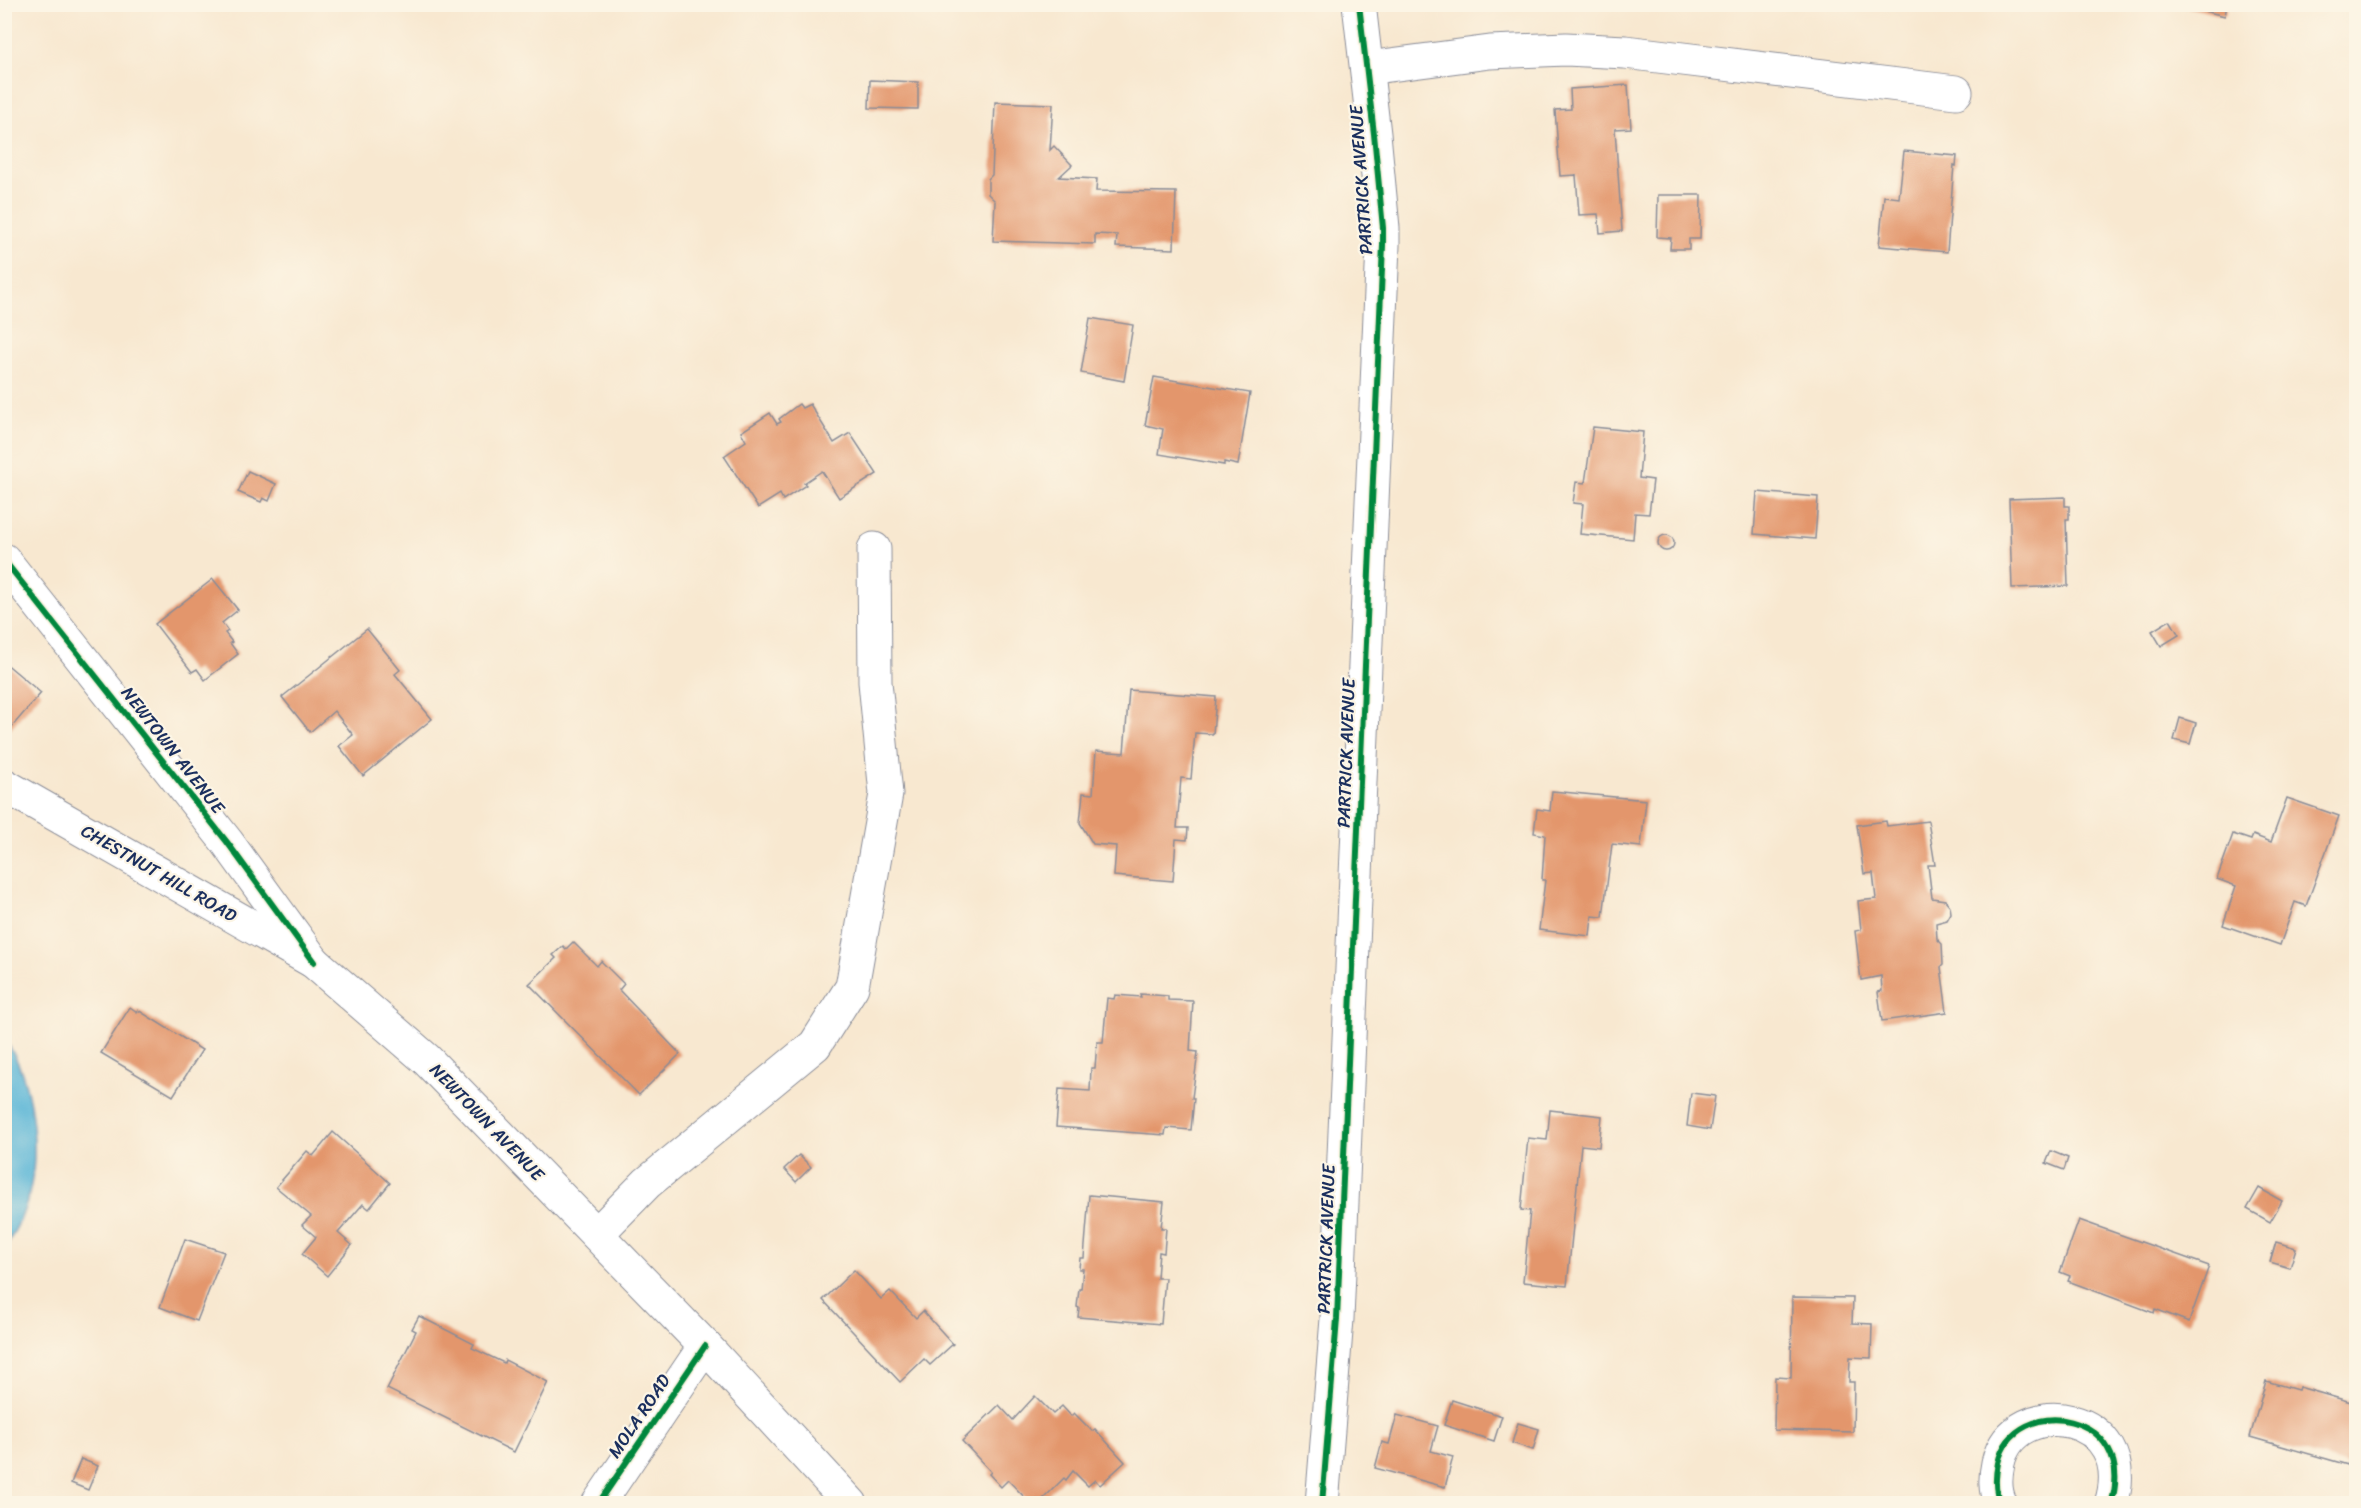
<svg xmlns="http://www.w3.org/2000/svg" width="2361" height="1508" font-family="Sriracha,sans-serif">
<style>
.water{fill:#58b5d7;stroke:#3a729a;stroke-width:1.5}
.building{fill:#e3966c}
.lines{fill:none;stroke-linecap:round;stroke-linejoin:round}
.minor-casing{stroke:#8a8c97;stroke-width:35}
.major-casing{stroke:#8a8c97;stroke-width:35}
.minor{stroke:#fff;stroke-width:33}
.major{stroke:#fff;stroke-width:33}
.cycleway-casing{stroke:#fcf5e5;stroke-width:10}
.cycleway{stroke:#00873e;stroke-width:6}
.labels{text-anchor:middle;stroke-width:4.5;stroke-linejoin:round;paint-order:stroke}
.street-label{font-size:18px;fill:#1b2f5e;stroke:#fcf5e5}
</style>
<rect width="100%" height="100%" fill="#fcf5e5"/>
<filter id="ink" filterUnits="userSpaceOnUse"><feTurbulence type="fractalNoise" baseFrequency=".0167" numOctaves="2"/><feDisplacementMap in="SourceGraphic" scale="12" xChannelSelector="R" yChannelSelector="G"/><feConvolveMatrix kernelMatrix="1 2 1 2 8 2 1 2 1" color-interpolation-filters="sRGB"/></filter>
<filter id="wash" filterUnits="userSpaceOnUse"><feTurbulence type="fractalNoise" baseFrequency=".008" numOctaves="4" result="noise"/><feDisplacementMap in="SourceGraphic" scale="24" xChannelSelector="R" yChannelSelector="G"/><feGaussianBlur stdDeviation="1.35" result="paint"/><feColorMatrix in="noise" values="0 0 0 0 0 0 0 0 0 0 0 0 0 0 0 0 0 1.4 0 .05"/><feComposite in="paint" operator="in"/></filter>
<g filter="url(#wash)">
<rect width="100%" height="100%" fill="#f8e8d0"/>
<path class="water" d="M 4,1038 C 33,1079 41,1150 28,1198 C 24,1214 14,1233 5,1248 Z"/>
<g id="blocks">
<g class="building">
<path d="M 2175,4 L 2227,4 L 2225,16 Z"/>
<path d="M 870,80 L 918,82 L 918,109 L 869,108 Z"/>
<path d="M 1628,85 L 1631,128 L 1615,129 L 1622,231 L 1600,233 L 1598,214 L 1579,215 L 1576,175 L 1560,176 L 1555,110 L 1571,109 L 1570,89 Z"/>
<path d="M 995,102 L 1053,104 L 1050,150 L 1054,146 L 1072,165 L 1059,177 L 1097,179 L 1096,191 L 1176,192 L 1174,249 L 1116,247 L 1117,235 L 1095,234 L 1095,244 L 993,241 L 995,201 L 988,194 L 988,179 L 992,175 Z"/>
<path d="M 1904,151 L 1957,156 L 1956,166 L 1954,165 L 1947,252 L 1879,246 L 1884,196 L 1899,198 Z"/>
<path d="M 1658,195 L 1701,195 L 1700,239 L 1689,239 L 1689,249 L 1670,249 L 1671,238 L 1657,237 Z"/>
<path d="M 1090,318 L 1133,325 L 1124,381 L 1081,373 Z"/>
<path d="M 1154,377 L 1250,393 L 1238,465 L 1224,462 L 1224,465 L 1159,454 L 1163,429 L 1145,425 Z"/>
<path d="M 799,404 L 802,408 L 810,404 L 834,443 L 850,433 L 877,474 L 839,498 L 822,471 L 804,483 L 806,485 L 783,500 L 780,494 L 758,508 L 724,456 L 746,441 L 741,432 L 770,413 L 777,424 L 781,422 L 779,419 Z"/>
<path d="M 1593,427 L 1643,432 L 1639,478 L 1653,480 L 1649,514 L 1635,513 L 1633,539 L 1580,534 L 1583,504 L 1573,503 L 1576,482 L 1585,483 Z"/>
<path d="M 248,471 L 276,484 L 269,501 L 263,498 L 261,502 L 238,492 Z"/>
<path d="M 1757,492 L 1818,497 L 1815,539 L 1754,534 Z"/>
<path d="M 2065,497 L 2065,506 L 2069,506 L 2069,519 L 2066,519 L 2068,586 L 2012,588 L 2009,499 Z"/>
<circle cx="1666" cy="543" r="8"/>
<path d="M 213,579 L 238,610 L 222,623 L 228,631 L 225,633 L 232,642 L 230,643 L 238,654 L 205,680 L 197,669 L 192,672 L 155,624 Z"/>
<path d="M 2170,620 L 2179,635 L 2161,646 L 2152,631 Z"/>
<path d="M 367,629 L 400,670 L 395,674 L 432,719 L 363,776 L 339,746 L 353,735 L 334,711 L 310,732 L 282,697 Z"/>
<path d="M 4,662 L 41,693 L 9,730 L 4,726 Z"/>
<path d="M 1129,690 L 1216,697 L 1213,734 L 1195,733 L 1191,779 L 1181,778 L 1177,828 L 1188,828 L 1187,840 L 1176,839 L 1173,881 L 1114,876 L 1116,846 L 1093,844 L 1080,823 L 1083,793 L 1093,794 L 1096,751 L 1124,753 Z"/>
<path d="M 2180,718 L 2196,723 L 2190,744 L 2174,740 Z"/>
<path d="M 1552,791 L 1646,800 L 1641,847 L 1612,844 L 1603,917 L 1592,916 L 1590,936 L 1539,930 L 1545,880 L 1542,880 L 1545,835 L 1534,833 L 1537,809 L 1550,811 Z"/>
<path d="M 2287,798 L 2339,816 L 2306,906 L 2295,902 L 2280,945 L 2223,925 L 2236,886 L 2217,879 L 2233,834 L 2251,840 L 2253,835 L 2271,842 Z"/>
<path d="M 1886,821 L 1887,826 L 1928,821 L 1935,865 L 1928,865 L 1932,898 L 1945,900 L 1950,906 L 1951,913 L 1947,920 L 1936,923 L 1937,939 L 1942,944 L 1943,965 L 1941,967 L 1947,1012 L 1882,1021 L 1878,992 L 1882,991 L 1881,976 L 1861,980 L 1855,931 L 1861,930 L 1858,901 L 1876,899 L 1873,873 L 1864,874 L 1857,825 Z"/>
<path d="M 573,942 L 597,966 L 601,961 L 624,984 L 619,990 L 680,1054 L 639,1095 L 529,984 L 556,958 L 553,955 L 563,946 L 566,949 Z"/>
<path d="M 1140,994 L 1168,996 L 1168,1000 L 1193,1001 L 1190,1051 L 1198,1052 L 1192,1098 L 1194,1098 L 1191,1130 L 1166,1128 L 1165,1135 L 1056,1127 L 1059,1089 L 1090,1091 L 1091,1068 L 1095,1068 L 1097,1042 L 1103,1042 L 1107,998 L 1114,999 L 1115,995 L 1141,997 Z"/>
<path d="M 130,1007 L 137,1012 L 138,1010 L 202,1050 L 173,1096 L 101,1053 Z"/>
<path d="M 1691,1093 L 1715,1096 L 1710,1130 L 1687,1126 Z"/>
<path d="M 1550,1110 L 1602,1116 L 1599,1147 L 1581,1145 L 1567,1286 L 1523,1282 L 1530,1211 L 1521,1210 L 1528,1138 L 1547,1140 Z"/>
<path d="M 333,1132 L 390,1183 L 369,1209 L 363,1204 L 338,1233 L 352,1245 L 327,1276 L 302,1254 L 316,1237 L 302,1225 L 311,1216 L 276,1187 L 307,1151 L 313,1156 Z"/>
<path d="M 2051,1151 L 2068,1158 L 2064,1170 L 2046,1163 Z"/>
<path d="M 799,1155 L 811,1167 L 796,1182 L 784,1169 Z"/>
<path d="M 2259,1188 L 2282,1201 L 2270,1222 L 2247,1209 Z"/>
<path d="M 1089,1195 L 1164,1202 L 1161,1228 L 1166,1228 L 1164,1253 L 1159,1252 L 1157,1278 L 1165,1278 L 1161,1324 L 1078,1317 L 1079,1308 L 1077,1307 L 1079,1289 L 1081,1289 L 1083,1269 L 1079,1269 L 1080,1258 L 1084,1258 Z"/>
<path d="M 2079,1220 L 2209,1266 L 2189,1322 L 2155,1309 L 2154,1313 L 2068,1281 L 2070,1276 L 2060,1272 Z"/>
<path d="M 185,1239 L 224,1252 L 197,1321 L 160,1307 Z"/>
<path d="M 2276,1242 L 2296,1248 L 2290,1268 L 2270,1262 Z"/>
<path d="M 854,1270 L 881,1299 L 890,1291 L 916,1318 L 923,1311 L 953,1344 L 930,1365 L 924,1359 L 900,1382 L 823,1300 Z"/>
<path d="M 1792,1297 L 1853,1298 L 1852,1323 L 1872,1324 L 1871,1358 L 1850,1357 L 1849,1382 L 1854,1382 L 1853,1432 L 1774,1430 L 1775,1377 L 1791,1378 Z"/>
<path d="M 419,1316 L 474,1344 L 472,1348 L 504,1363 L 505,1360 L 548,1382 L 514,1452 L 387,1389 L 416,1331 L 412,1329 Z"/>
<path d="M 2266,1381 L 2298,1390 L 2299,1387 L 2351,1402 L 2353,1397 L 2356,1398 L 2356,1459 L 2350,1457 L 2348,1465 L 2250,1437 Z"/>
<path d="M 1035,1396 L 1053,1414 L 1062,1406 L 1071,1416 L 1074,1413 L 1092,1431 L 1095,1429 L 1125,1462 L 1100,1485 L 1095,1480 L 1088,1486 L 1073,1471 L 1066,1480 L 1064,1478 L 1038,1504 L 1031,1504 L 1008,1480 L 1001,1487 L 989,1474 L 991,1472 L 962,1441 L 999,1405 L 1013,1420 Z"/>
<path d="M 1452,1400 L 1502,1416 L 1494,1441 L 1444,1425 Z"/>
<path d="M 1397,1415 L 1438,1426 L 1431,1451 L 1453,1457 L 1445,1487 L 1375,1468 L 1382,1442 L 1389,1444 Z"/>
<path d="M 1518,1423 L 1539,1429 L 1533,1450 L 1512,1443 Z"/>
<path d="M 81,1459 L 98,1466 L 88,1490 L 71,1483 Z"/>
</g>
</g>
</g>
<g filter="url(#ink)">
<use href="#blocks" fill-opacity="0" stroke="#8a8c97" stroke-width="1.5"/>
<g class="lines">
<defs>
<g id="minor">
<path d="M 1367,68 L 1490,52 L 1566,49 L 1625,52 L 1956,92"/>
<path d="M 4,560 L 227,842 L 314,962"/>
<path d="M 597,1234 L 647,1183 L 815,1045 L 852,987 L 886,794 L 875,682 L 874,549"/>
<path d="M 598,1504 L 705,1346"/>
<path d="M 1322,1504 L 1337,1319 L 1383,245 L 1383,228 L 1374,134 L 1359,4"/>
<path d="M 2001,1504 C 1994,1491 1995,1477 1998,1463 C 2014,1391 2140,1411 2111,1504"/>
</g>
<path id="major" d="M 4,785 L 314,962 L 426,1059 L 705,1346 L 851,1504"/>
</defs>
<use href="#minor" class="minor-casing"/>
<use href="#major" class="major-casing"/>
<use href="#minor" class="minor"/>
<use href="#major" class="major"/>
<defs>
<g id="cycleway">
<path d="M 4,560 L 227,842 L 314,962"/>
<path d="M 598,1504 L 705,1346"/>
<path d="M 1322,1504 L 1337,1319 L 1383,245 L 1383,228 L 1374,134 L 1359,4"/>
<path d="M 2001,1504 C 1994,1491 1995,1477 1998,1463 C 2014,1391 2140,1411 2111,1504"/>
</g>
</defs>
<use href="#cycleway" class="cycleway-casing"/>
<use href="#cycleway" class="cycleway"/>
</g>
</g>
<g class="labels">
<g class="street-label">
<text transform="translate(1361 180) rotate(-94)" y="6">PARTRICK AVENUE</text>
<text transform="translate(173 750) rotate(52)" y="6">NEWTOWN AVENUE</text>
<text transform="translate(1346 753) rotate(-88)" y="6">PARTRICK AVENUE</text>
<text transform="translate(159 873) rotate(30)" y="6">CHESTNUT HILL ROAD</text>
<text transform="translate(487 1122) rotate(46)" y="6">NEWTOWN AVENUE</text>
<text transform="translate(1326 1239) rotate(-88)" y="6">PARTRICK AVENUE</text>
<text transform="translate(639 1416) rotate(-56)" y="6">MOLA ROAD</text>
</g>
</g>
<rect width="2361" height="1508" fill="none" stroke="#fcf5e5" stroke-width="24"/>
</svg>
